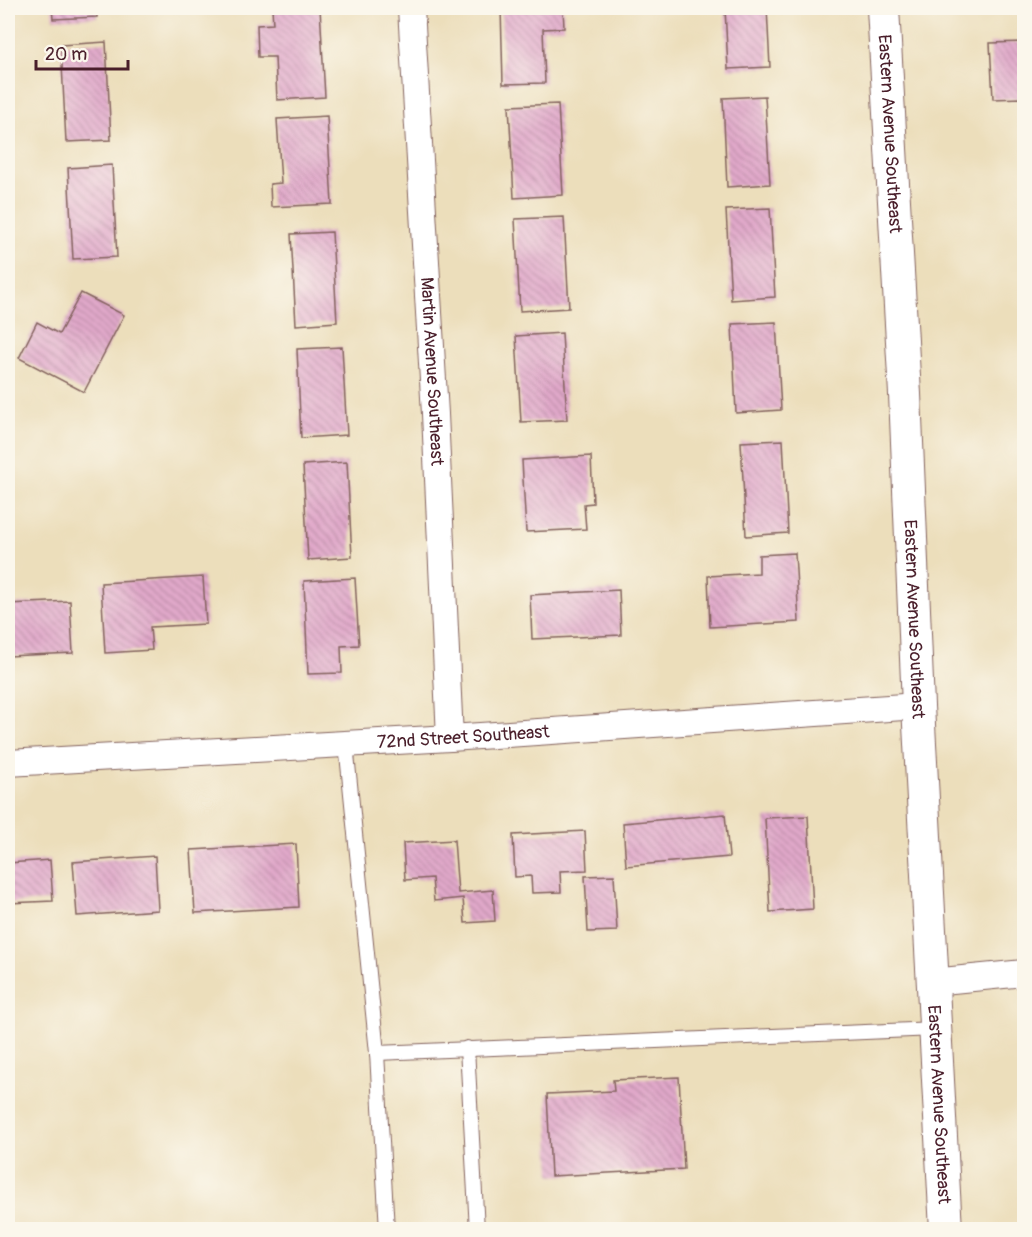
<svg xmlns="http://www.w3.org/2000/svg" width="1032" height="1237" font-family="Pangolin,sans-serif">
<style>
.building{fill:url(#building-back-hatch)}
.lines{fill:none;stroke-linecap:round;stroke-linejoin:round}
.service-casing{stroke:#83625d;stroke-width:16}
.minor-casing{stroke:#83625d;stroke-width:28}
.tertiary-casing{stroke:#83625d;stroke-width:34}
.service{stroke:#fff;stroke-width:14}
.minor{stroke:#fff;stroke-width:26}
.tertiary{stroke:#fff;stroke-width:32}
.labels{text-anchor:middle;stroke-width:4.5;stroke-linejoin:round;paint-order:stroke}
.street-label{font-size:18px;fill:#4a1f2b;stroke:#fbf7ec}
</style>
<defs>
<pattern id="building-back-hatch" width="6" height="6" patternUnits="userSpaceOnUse" patternTransform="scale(1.5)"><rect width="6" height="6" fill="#e1a9ca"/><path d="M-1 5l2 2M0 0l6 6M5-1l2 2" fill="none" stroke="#b889a4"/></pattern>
</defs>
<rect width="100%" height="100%" fill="#fbf7ec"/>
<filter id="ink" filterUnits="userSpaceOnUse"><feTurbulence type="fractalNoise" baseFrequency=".0167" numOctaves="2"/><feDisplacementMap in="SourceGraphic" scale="12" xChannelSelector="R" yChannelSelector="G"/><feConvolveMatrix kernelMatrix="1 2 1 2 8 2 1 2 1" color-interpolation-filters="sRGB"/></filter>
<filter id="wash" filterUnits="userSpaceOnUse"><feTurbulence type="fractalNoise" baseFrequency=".008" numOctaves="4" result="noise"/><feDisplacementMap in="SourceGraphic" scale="24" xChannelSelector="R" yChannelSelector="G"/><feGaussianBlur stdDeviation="1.35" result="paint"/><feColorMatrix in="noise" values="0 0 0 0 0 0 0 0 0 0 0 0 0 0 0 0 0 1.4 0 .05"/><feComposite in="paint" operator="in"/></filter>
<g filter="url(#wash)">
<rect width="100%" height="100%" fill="#ecdebb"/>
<g id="blocks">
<g class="building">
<path d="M 52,8 L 97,8 L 97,17 L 53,19 Z"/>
<path d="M 272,8 L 320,8 L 325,97 L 277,100 L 275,57 L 258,57 L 257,25 L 273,24 Z"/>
<path d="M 501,8 L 563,8 L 564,28 L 543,29 L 545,83 L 503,84 Z"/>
<path d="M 725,8 L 767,8 L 770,67 L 728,69 Z"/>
<path d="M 106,42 L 111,140 L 66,142 L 61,45 Z"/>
<path d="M 1024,42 L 1024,124 L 1022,124 L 1021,98 L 993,99 L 990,43 Z"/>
<path d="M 765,96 L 770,184 L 727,187 L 723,98 Z"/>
<path d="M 558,104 L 563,195 L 514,198 L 509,106 Z"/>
<path d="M 327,116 L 332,204 L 271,207 L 270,184 L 281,183 L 277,119 Z"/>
<path d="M 112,165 L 117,257 L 73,259 L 68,168 Z"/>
<path d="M 770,208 L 775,297 L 731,300 L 726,210 Z"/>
<path d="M 564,217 L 569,308 L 520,311 L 515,219 Z"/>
<path d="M 332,232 L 337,322 L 296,325 L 291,234 Z"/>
<path d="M 81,293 L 124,315 L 84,392 L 19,358 L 37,322 L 59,334 Z"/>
<path d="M 776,322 L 781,410 L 736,413 L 732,324 Z"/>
<path d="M 562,333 L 567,420 L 521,422 L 516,336 Z"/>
<path d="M 342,347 L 347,435 L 301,438 L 297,349 Z"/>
<path d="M 783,440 L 788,533 L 746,536 L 741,442 Z"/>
<path d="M 591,456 L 593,503 L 584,504 L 586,529 L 526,532 L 522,460 Z"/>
<path d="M 347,462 L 352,557 L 308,560 L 303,465 Z"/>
<path d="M 795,553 L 799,622 L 710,627 L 708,576 L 759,573 L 759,555 Z"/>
<path d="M 203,577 L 206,624 L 150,627 L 152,650 L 105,653 L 101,583 Z"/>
<path d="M 355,578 L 359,645 L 341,646 L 342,673 L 308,674 L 304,581 Z"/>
<path d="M 619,590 L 621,635 L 532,639 L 530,595 Z"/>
<path d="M 70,601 L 73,653 L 8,656 L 8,604 Z"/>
<path d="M 725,814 L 729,857 L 626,866 L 623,823 Z"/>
<path d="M 808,816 L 813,909 L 770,912 L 765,818 Z"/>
<path d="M 585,831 L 587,870 L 560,871 L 561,892 L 532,893 L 531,876 L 515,877 L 513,835 Z"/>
<path d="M 454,840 L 458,893 L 493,890 L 495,921 L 465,923 L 463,898 L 434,901 L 432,878 L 405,880 L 403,843 Z"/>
<path d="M 296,844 L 299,907 L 195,913 L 191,850 Z"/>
<path d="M 155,856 L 158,910 L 77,916 L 73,862 Z"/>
<path d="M 50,860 L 53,901 L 8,903 L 8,863 Z"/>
<path d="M 614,875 L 617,931 L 588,932 L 585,876 Z"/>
<path d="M 679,1077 L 684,1169 L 551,1176 L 547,1094 L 614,1091 L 613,1080 Z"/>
</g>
</g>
</g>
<g filter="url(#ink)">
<use href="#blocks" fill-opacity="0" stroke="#83625d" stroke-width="1.5"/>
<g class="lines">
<defs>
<g id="service">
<path d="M 346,744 L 377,1053 L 935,1029"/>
<path d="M 467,1048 L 477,1230"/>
<path d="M 377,1053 L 387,1230"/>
</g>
<g id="minor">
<path id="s1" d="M 411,8 L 435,414 L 450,738"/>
<path id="s2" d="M 8,763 L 450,738 L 918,706"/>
<path d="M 932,982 L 1024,973"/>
</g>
<g id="tertiary">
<path id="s3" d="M 883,8 L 905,394 L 918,706 L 946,1230"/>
</g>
</defs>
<use href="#service" class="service-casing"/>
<use href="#minor" class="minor-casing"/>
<use href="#tertiary" class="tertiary-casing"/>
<use href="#service" class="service"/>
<use href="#minor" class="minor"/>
<use href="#tertiary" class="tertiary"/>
</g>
</g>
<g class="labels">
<g class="street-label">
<text dy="6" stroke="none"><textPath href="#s3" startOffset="126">Eastern Avenue Southeast</textPath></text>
<text dy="6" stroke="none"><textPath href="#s1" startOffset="364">Martin Avenue Southeast</textPath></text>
<text dy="6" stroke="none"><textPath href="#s3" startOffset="612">Eastern Avenue Southeast</textPath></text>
<text dy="6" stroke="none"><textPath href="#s2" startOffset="456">72nd Street Southeast</textPath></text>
<text dy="6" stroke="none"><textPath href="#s3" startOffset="1098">Eastern Avenue Southeast</textPath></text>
</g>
</g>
<rect width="1032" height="1237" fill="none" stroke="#fbf7ec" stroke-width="30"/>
<path d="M36 60v9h92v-9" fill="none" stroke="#4a1f2b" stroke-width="3"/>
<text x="45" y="60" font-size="18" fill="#4a1f2b" stroke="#fbf7ec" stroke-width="4.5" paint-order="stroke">20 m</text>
</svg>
